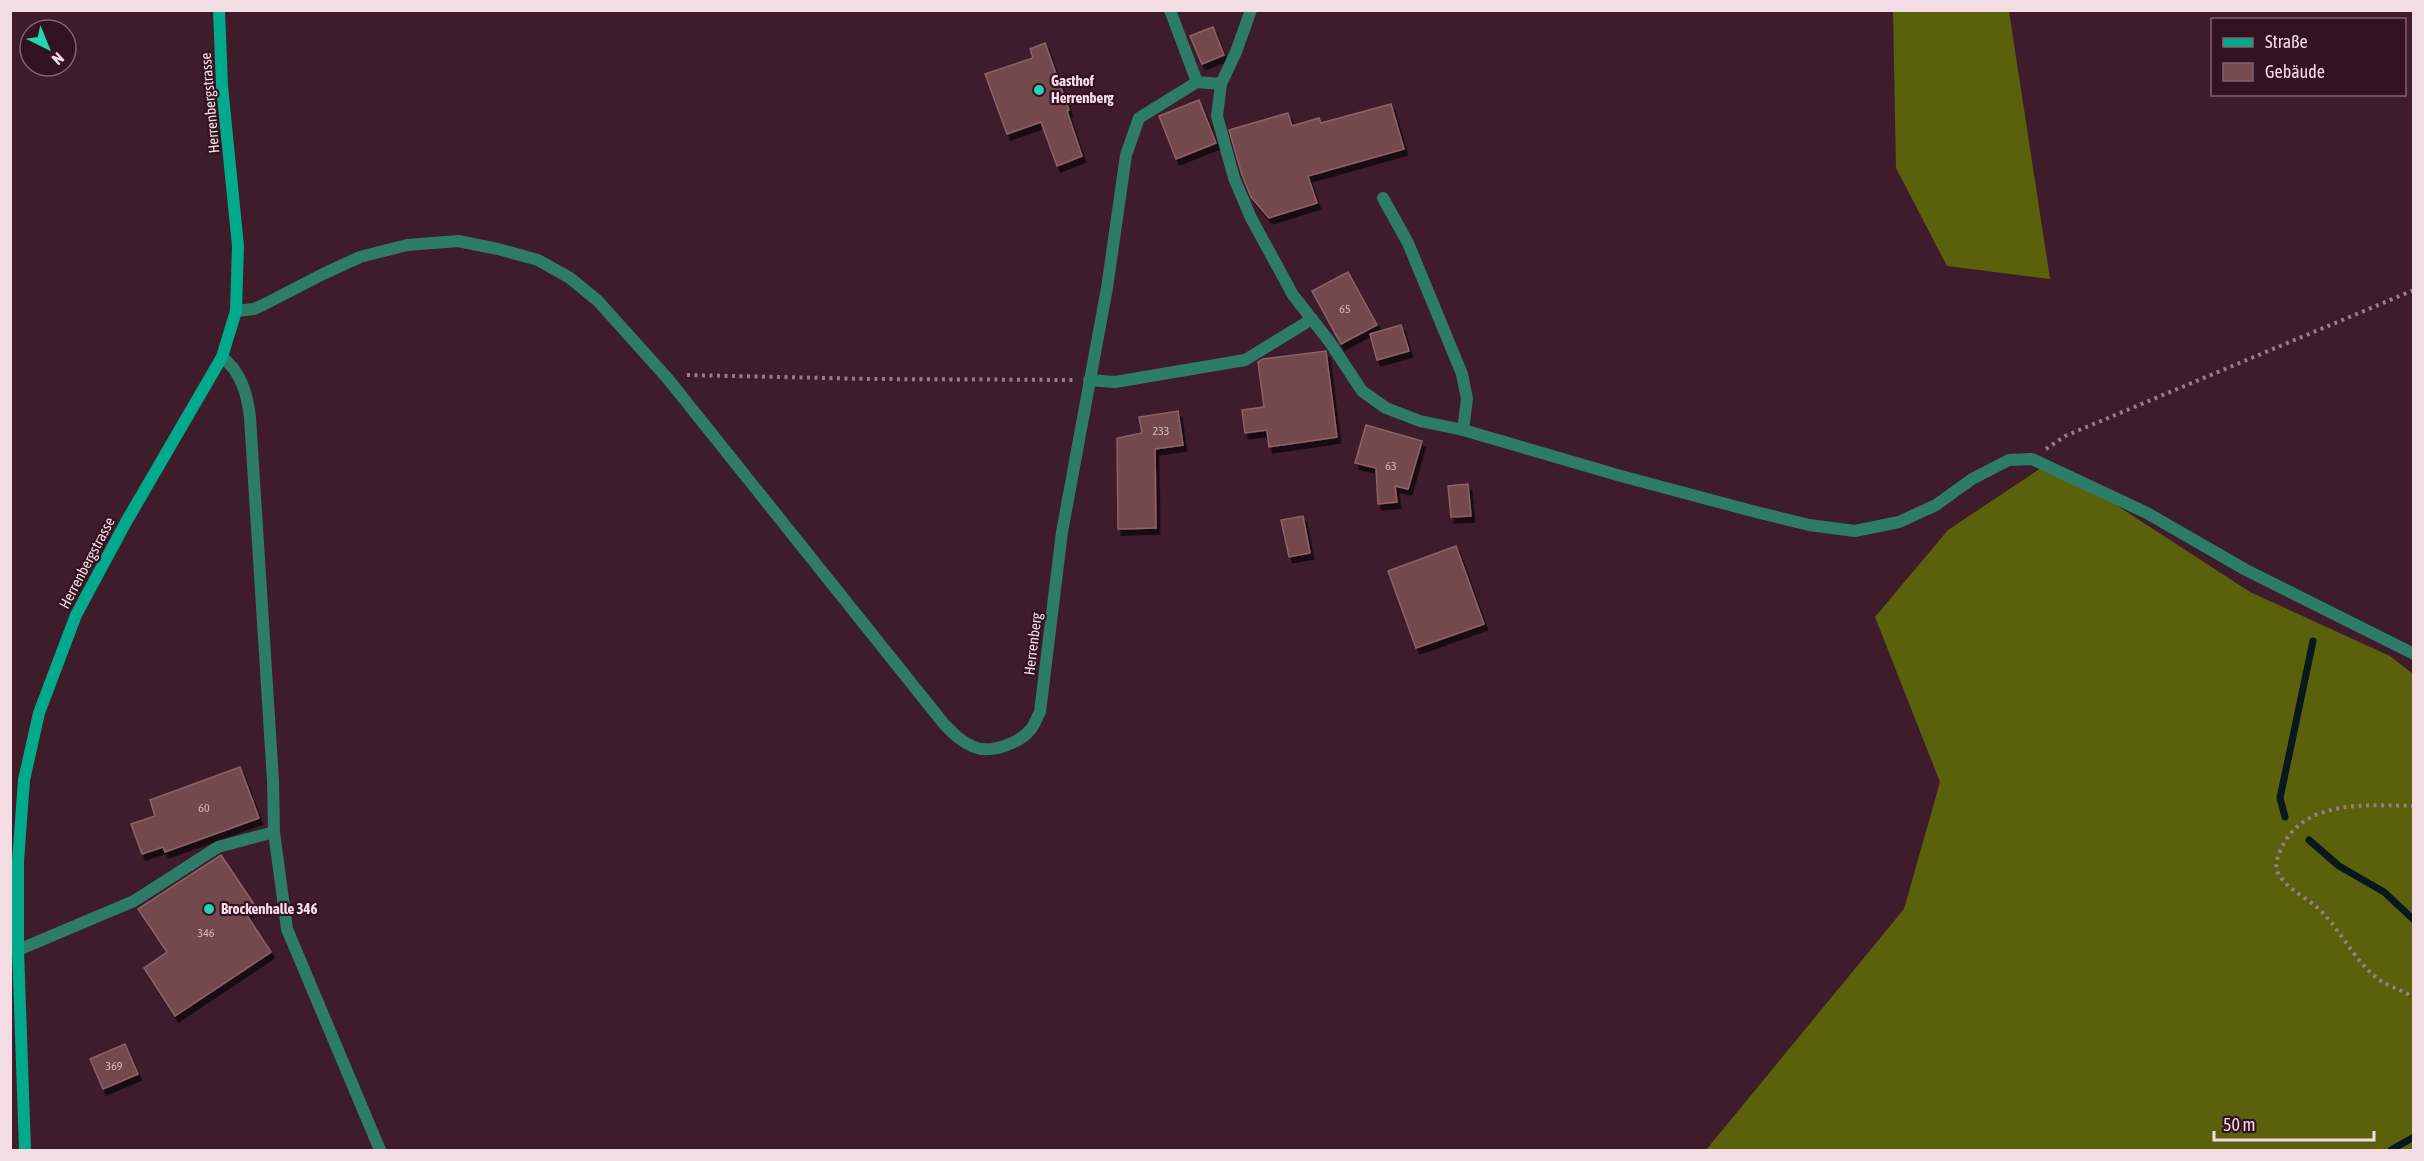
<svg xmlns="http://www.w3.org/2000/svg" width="2424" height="1161" font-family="'Asap Condensed',sans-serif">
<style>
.forest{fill:#5b600a}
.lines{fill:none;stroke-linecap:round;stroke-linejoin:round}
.stream{stroke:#09171f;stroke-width:7}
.building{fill:#734a4e;stroke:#8d6266;stroke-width:1.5;filter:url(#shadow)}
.path{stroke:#997c88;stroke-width:4;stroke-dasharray:3 4.5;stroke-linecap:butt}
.lane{stroke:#2c7c67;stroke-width:12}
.street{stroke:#2c7c67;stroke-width:12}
.secondary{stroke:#00aa8a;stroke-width:12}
.poi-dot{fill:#23d5af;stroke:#331321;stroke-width:2}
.labels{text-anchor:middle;stroke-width:4.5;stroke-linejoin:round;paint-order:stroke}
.number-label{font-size:12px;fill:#d4b8bf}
.poi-label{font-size:15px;font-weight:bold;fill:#f4dce5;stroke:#331321;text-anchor:start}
.street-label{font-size:15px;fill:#f4dce5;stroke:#331321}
</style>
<defs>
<filter id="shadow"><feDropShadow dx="3.5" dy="6" stdDeviation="0" flood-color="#0009"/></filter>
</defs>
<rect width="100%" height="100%" fill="#3e1c2b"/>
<g class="forest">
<path d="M 1893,11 L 2009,11 L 2050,279 L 1947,266 L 1896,168 Z"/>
<path d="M 2050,462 L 2250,592 L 2390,656 L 2413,674 L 2413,1150 L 1706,1150 L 1904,909 L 1940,782 L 1875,617 L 1948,530 Z"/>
</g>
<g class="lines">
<g class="stream">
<path d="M 2285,817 L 2280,798 L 2313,641"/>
<path d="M 2309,840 L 2339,866 L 2384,892 L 2414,920"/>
<path d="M 2391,1150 L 2414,1137"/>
</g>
</g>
<g class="building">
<path d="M 1213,27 L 1224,55 L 1202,64 L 1190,36 Z"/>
<path d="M 1045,43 L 1069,110 L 1067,111 L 1082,156 L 1057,166 L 1041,122 L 1007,134 L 985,74 L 1033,58 L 1030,49 Z"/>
<path d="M 1199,100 L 1216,143 L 1176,159 L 1159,116 Z"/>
<path d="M 1391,104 L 1404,149 L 1308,176 L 1317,203 L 1269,218 L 1251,197 L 1242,175 L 1229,130 L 1288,113 L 1292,126 L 1319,118 L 1321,123 Z"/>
<path d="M 1348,272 L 1377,325 L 1341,344 L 1312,291 Z"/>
<path d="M 1401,325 L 1409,351 L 1377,360 L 1370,334 Z"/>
<path d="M 1326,351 L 1337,437 L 1269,447 L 1267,430 L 1245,433 L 1242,410 L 1264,407 L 1258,362 L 1263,359 Z"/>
<path d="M 1178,411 L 1183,445 L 1155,449 L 1156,528 L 1118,529 L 1117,438 L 1142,433 L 1139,417 Z"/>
<path d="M 1366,425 L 1422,441 L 1408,489 L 1395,486 L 1397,502 L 1378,504 L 1376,468 L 1355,463 Z"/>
<path d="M 1468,484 L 1471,516 L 1451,517 L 1448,486 Z"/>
<path d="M 1303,516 L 1310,553 L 1289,557 L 1281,520 Z"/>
<path d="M 1456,546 L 1484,624 L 1416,648 L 1388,571 Z"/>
<path d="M 240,767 L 259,818 L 165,852 L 163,847 L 142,854 L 131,824 L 155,816 L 150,800 Z"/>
<path d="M 221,855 L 256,907 L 246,914 L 271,952 L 175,1016 L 144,968 L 167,952 L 138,909 Z"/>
<path d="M 125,1044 L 138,1074 L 103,1089 L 90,1059 Z"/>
</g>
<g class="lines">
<g class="path">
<path d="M 687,375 L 871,379 L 1075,380"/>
<path d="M 2046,449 L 2065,436 L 2414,290"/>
<path d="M 2414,806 C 2369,805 2305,799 2282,847 C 2278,855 2274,865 2278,873 C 2287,890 2310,899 2322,912 C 2342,933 2355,961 2378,979 C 2389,987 2403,990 2414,998"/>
</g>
<g class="lane">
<path d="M 1383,198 L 1408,243 L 1462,374 L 1467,399 L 1463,430"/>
<path d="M 1089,380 L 1115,382 L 1245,360 L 1312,319"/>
<path d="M 18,950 L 134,901 L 218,847 L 274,832"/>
</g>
<g class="street">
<path d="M 1170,10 L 1197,82"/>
<path d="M 1251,10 L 1236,52 L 1221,84 L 1217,116 L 1234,178 L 1251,218 L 1293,295 L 1329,341 L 1362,391 L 1386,408 L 1420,421 L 1463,430 L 1621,476 L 1756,512 L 1809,525 L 1855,531 L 1899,522 L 1936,505 L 1972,479 L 2009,460 L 2032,459 L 2147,513 L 2246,570 L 2414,654"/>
<path d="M 236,311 L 254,309 L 263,305 L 323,274 L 360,257 L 407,245 L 458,241 L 498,249 L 538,260 L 570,278 L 598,301 L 668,379 L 944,724 C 953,733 961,742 974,747 C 991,754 1020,743 1031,729 C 1035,724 1037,717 1040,712 L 1062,532 L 1107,288 L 1126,155 L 1139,118 L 1197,82 L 1221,84"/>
<path d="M 222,357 C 241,372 247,393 250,417 L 273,781 L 274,832 L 287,929 L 380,1150"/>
</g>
<path class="secondary" d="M 25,1150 L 18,950 L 18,861 L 24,780 L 39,713 L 76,615 L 126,522 L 222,357 L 236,311 L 238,246 L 222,86 L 219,10"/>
</g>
<g class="poi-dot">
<circle cx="1039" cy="90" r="6"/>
<circle cx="209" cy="909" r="6"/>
</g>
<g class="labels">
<g class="number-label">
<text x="1345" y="313">65</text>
<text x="1161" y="435">233</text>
<text x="1391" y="470">63</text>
<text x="204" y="812">60</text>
<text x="206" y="937">346</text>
<text x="114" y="1070">369</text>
</g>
<g class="poi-label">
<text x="1051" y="86">Gasthof<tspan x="1051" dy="17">Herrenberg</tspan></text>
<text x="221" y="914">Brockenhalle 346</text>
</g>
<g class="street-label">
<text transform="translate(210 103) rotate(-95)" y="5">Herrenbergstrasse</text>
<text transform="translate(87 563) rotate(-62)" y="5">Herrenbergstrasse</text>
<text transform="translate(1033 644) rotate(-83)" y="5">Herrenberg</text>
</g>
</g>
<rect width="2424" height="1161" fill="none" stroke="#f4dce5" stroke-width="24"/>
<rect x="2211" y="18" width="195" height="78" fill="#331321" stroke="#80636f" stroke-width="1.5"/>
<rect x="2223" y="38" width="30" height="9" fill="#00aa8a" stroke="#80636f" stroke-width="1.5"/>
<text x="2265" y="48" font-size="18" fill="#f4dce5">Straße</text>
<rect x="2223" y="63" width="30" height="18" fill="#734a4e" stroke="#80636f" stroke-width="1.5"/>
<text x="2265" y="78" font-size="18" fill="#f4dce5">Gebäude</text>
<g transform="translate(48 48) rotate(137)"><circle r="28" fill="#331321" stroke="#80636f" stroke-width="1.5"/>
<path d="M0-4.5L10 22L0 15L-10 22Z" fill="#23d5af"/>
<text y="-9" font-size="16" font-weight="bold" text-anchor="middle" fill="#f4dce5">N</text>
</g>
<path d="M2214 1131v9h160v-9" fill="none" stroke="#f4dce5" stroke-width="3"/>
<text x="2223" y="1131" font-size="18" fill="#f4dce5" stroke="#331321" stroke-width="4.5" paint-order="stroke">50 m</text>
</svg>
